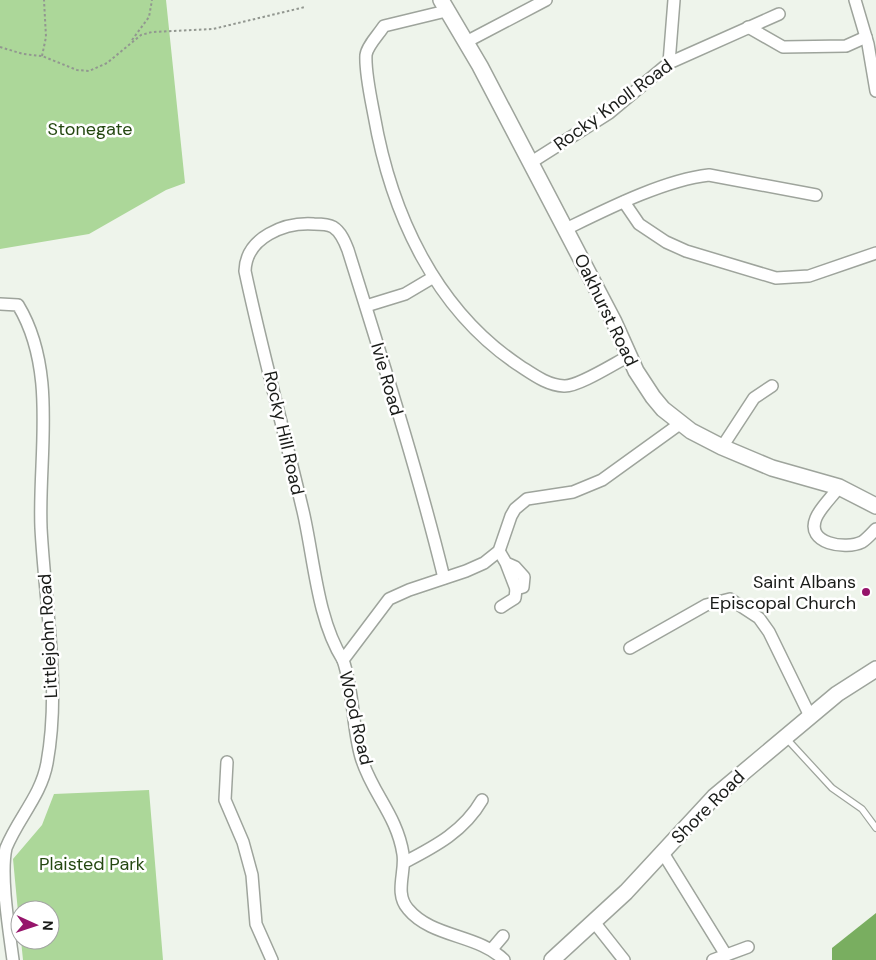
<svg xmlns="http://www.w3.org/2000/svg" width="876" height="960" font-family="'DM Sans',sans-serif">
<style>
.green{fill:#acd799}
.water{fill:#79ae60}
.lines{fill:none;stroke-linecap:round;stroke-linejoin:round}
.lane-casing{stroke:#9ea49c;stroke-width:8}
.street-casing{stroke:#9ea49c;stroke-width:14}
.secondary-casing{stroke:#9ea49c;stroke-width:18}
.path{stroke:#929790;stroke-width:2;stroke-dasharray:2.5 2.5;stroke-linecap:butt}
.lane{stroke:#fff;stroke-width:5.5}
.street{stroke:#fff;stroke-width:11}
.secondary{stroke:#fff;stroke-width:15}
.poi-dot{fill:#96146b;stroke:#fff;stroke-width:2}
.labels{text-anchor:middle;stroke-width:5;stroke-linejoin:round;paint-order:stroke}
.street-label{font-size:18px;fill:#191b18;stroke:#fff}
.park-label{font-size:18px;fill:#254811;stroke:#fff}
.poi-label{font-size:18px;fill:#191b18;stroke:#fff;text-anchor:end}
</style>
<rect width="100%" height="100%" fill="#eef4eb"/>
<g class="green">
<path d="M 0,0 L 166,0 L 185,183 L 166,190 L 89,234 L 0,249 Z"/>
<path d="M 149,790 L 163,960 L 23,960 L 21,940 L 50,940 L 50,910 L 20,910 L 20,933 L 13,859 L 42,825 L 54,794 Z"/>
</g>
<path class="water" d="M 876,913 L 876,960 L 832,960 L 832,948 Z"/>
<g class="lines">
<defs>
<path id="lane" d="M 786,738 L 832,788 L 862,809 L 876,828"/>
<g id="street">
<path d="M 855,0 L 868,44 L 876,91"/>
<path d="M 446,11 L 384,26 C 379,34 367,46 366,55 C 365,72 371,99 374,115 C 391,213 435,310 520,366 C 534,375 547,385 564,386 C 578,387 615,363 629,356"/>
<path d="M 748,27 L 783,47 L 846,46 L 866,37"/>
<path d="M 466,42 L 546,0"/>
<path d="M 669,63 L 674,0"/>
<path d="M 530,163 L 609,113 L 669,63 L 779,14"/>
<path d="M 624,202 L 639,224 L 666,242 L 686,251 L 776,278 L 809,276 L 876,253"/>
<path d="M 566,229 C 607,209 664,180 709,175 L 816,195"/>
<path d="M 0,304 L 18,305 C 58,371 38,456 41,528 C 45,605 61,686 47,763 C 41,796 18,818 6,848 C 0,875 9,930 13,960"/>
<path d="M 366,306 L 405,294 L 432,278"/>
<path d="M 722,447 L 754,398 L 772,386"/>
<path d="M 839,487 C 832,497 820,508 816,518 C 805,544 846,550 862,542 C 867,539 872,533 876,529"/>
<path d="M 499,551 L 506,563 L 515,567 L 524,577 L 523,587 L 516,589 L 506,563"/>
<path d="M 501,607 L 515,598 L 516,589"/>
<path d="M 630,648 L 706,605 L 730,599 L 759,618 L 769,632 L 810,716"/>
<path d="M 343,660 C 317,619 314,558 303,511 C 284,431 262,351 245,271 C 246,237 285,222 314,224 C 320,224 328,224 333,227 C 341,232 345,242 348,250 C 382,359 417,468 444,578"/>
<path d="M 227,762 L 225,800 L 243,842 L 252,875 L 256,924 L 272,960"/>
<path d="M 663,853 L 726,955"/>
<path d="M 405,862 C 436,846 464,831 482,800"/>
<path d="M 594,922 L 624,960"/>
<path d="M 492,949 L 503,936"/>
<path d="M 504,960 C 478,934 432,938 408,909 C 394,893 406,872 403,854 C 397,815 371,792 361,757 C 352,726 354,692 343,660 L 389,599 L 409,590 L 466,571 L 484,563 L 499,551 L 511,516 L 515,509 L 527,499 L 573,492 L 602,480 L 681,423"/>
<path d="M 713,960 L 748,947"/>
</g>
<g id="secondary">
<path d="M 441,0 L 480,66 L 614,322 L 636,371 L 653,397 L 663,409 L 691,431 L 722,447 L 772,468 L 839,487 L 876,506"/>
<path d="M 552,960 L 626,892 L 714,797 L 837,694 L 876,669"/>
</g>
</defs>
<use href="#lane" class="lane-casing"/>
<use href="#street" class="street-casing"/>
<use href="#secondary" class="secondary-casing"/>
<g class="path">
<path d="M 132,40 L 149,17 L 152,0"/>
<path d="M 0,47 L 23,54 L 42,56 L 77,70 L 89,71 L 107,63 L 141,35 L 152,32 L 213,29 L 305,7"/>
<path d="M 42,56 L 46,37 L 44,0"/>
</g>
<use href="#lane" class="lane"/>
<use href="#street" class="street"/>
<use href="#secondary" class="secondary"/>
</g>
<circle class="poi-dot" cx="866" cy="592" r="5"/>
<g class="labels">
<g class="street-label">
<text transform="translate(613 105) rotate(-36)" y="6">Rocky Knoll Road</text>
<text transform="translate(606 310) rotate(64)" y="6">Oakhurst Road</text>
<text transform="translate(387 379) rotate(74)" y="6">Ivie Road</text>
<text transform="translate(284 433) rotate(77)" y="6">Rocky Hill Road</text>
<text transform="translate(48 636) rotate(-93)" y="6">Littlejohn Road</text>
<text transform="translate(356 718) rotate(77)" y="6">Wood Road</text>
<text transform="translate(708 807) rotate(-45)" y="6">Shore Road</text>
</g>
<g class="park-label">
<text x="90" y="135">Stonegate</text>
<text x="92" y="870">Plaisted Park</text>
</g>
<g class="poi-label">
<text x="856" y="588">Saint Albans<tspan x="856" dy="21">Episcopal Church</tspan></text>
</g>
</g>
<g transform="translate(35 925) rotate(93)"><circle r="24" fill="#ffffff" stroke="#a3a4a3"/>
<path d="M0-4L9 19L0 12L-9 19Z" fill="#96146b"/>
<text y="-8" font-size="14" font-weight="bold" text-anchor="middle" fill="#191b18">N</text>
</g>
</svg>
